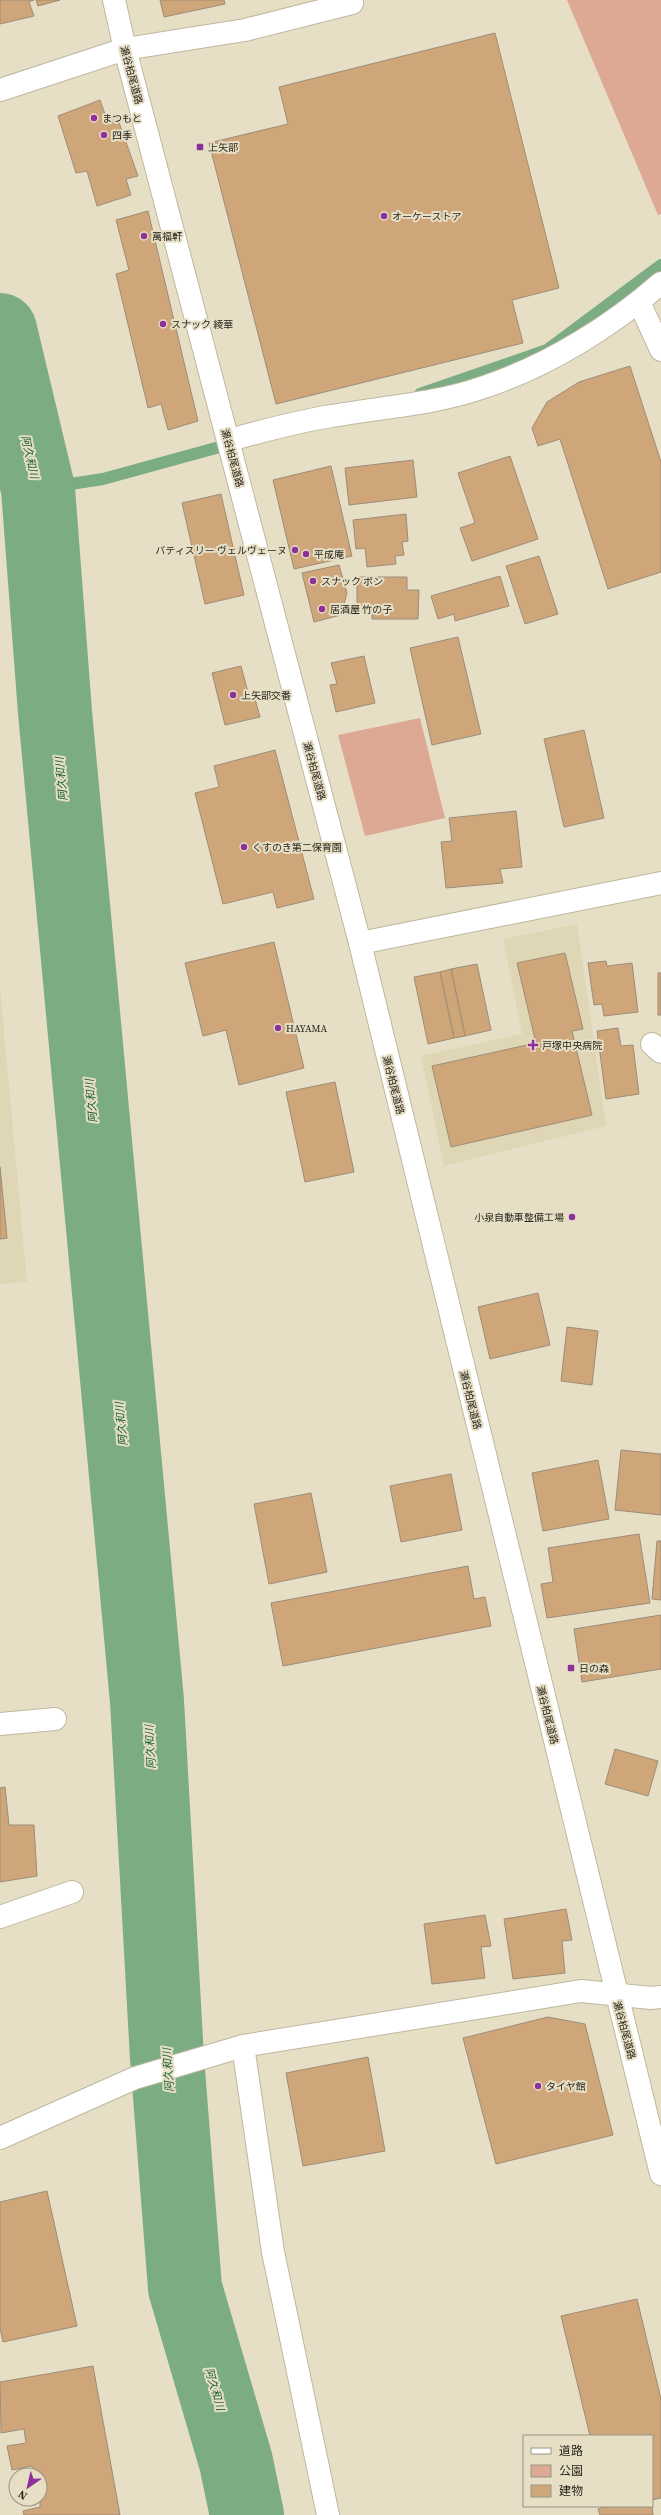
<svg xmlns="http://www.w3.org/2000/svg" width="661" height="2515" font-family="'Source Serif 4','Noto Sans JP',serif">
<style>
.built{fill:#ded6b5}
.green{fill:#dda994}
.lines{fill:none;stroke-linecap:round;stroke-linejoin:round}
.stream{stroke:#7cac83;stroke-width:12}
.river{stroke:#7cac83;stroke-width:74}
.building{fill:#cfa679;stroke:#9d8c78}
.minor-casing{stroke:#beb89f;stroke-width:24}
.major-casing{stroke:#beb89f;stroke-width:24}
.minor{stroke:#fff;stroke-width:22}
.major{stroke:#fff;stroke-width:22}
.poi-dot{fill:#8e3099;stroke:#e6dfc6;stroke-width:1.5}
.labels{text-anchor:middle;stroke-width:4;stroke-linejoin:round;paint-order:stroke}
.street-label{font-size:10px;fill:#28251c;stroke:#e6dfc6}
.poi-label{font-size:10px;fill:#28251c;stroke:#e6dfc6;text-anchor:start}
.water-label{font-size:11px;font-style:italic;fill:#1a622e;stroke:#e6dfc6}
</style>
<rect width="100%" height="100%" fill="#e6dfc6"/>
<g class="built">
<path d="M 577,924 L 606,1126 L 444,1166 L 421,1056 L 522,1034 L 503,939 Z"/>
<path d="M 0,988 L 27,1282 L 0,1284 Z"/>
</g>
<g class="green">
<path d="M 567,0 L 661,0 L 661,214 L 658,215 Z"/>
<path d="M 420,718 L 445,818 L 365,836 L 338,735 Z"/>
</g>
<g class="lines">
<g class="stream">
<path d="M 420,394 L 547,350 L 661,265"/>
<path d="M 38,489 L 103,479 L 234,443"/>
</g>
<path class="river" d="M 0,330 L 38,489 L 55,712 L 147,1701 L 167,2058 L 185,2288 L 236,2462 L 247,2515"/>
</g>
<g class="building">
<path d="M 0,0 L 34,0 L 29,2 L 34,16 L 0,24 Z"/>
<path d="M 36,0 L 60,0 L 38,6 Z"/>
<path d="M 160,0 L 224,0 L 225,4 L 164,17 Z"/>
<path d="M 495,33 L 559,288 L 512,300 L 523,343 L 276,404 L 209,143 L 288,124 L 279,87 Z"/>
<path d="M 100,100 L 106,117 L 116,114 L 138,176 L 126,179 L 131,195 L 97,206 L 87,171 L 76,173 L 58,116 Z"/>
<path d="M 148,211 L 198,421 L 168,430 L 161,404 L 148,408 L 116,274 L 129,270 L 116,220 Z"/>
<path d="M 630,366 L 661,462 L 661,572 L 608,589 L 560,439 L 538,446 L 532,428 L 547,402 L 579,382 Z"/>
<path d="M 510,456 L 538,539 L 472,561 L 460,528 L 475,523 L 458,473 Z"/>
<path d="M 413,460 L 417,497 L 349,505 L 345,468 Z"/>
<path d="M 331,466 L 352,556 L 294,569 L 273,480 Z"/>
<path d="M 221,494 L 244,595 L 205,604 L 182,503 Z"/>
<path d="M 406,514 L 408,541 L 402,542 L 404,555 L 395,556 L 396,564 L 367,567 L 365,548 L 356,549 L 353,520 Z"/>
<path d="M 539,556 L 558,614 L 525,624 L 506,566 Z"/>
<path d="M 339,565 L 347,593 L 341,615 L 314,622 L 302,573 Z"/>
<path d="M 500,576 L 509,606 L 455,621 L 454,614 L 438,619 L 431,596 Z"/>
<path d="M 357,577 L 407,577 L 407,590 L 419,590 L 418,619 L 372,619 L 372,610 L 357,611 Z"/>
<path d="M 458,637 L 481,734 L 432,745 L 410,648 Z"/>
<path d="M 364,656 L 375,703 L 336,712 L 330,685 L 337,684 L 331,663 Z"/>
<path d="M 241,666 L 249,696 L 254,695 L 260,717 L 225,725 L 212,673 Z"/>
<path d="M 584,730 L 604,818 L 564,827 L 544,739 Z"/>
<path d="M 275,750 L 314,899 L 277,908 L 273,892 L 223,904 L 195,793 L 219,787 L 214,766 Z"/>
<path d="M 516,811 L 522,867 L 500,869 L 503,883 L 446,888 L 441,842 L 452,841 L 449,818 Z"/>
<path d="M 274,942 L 304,1068 L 239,1085 L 226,1030 L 203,1036 L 185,963 Z"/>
<path d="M 565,953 L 583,1029 L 572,1031 L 592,1115 L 451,1147 L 432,1066 L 536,1043 L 517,963 Z"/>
<path d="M 606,961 L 607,966 L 632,963 L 638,1012 L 604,1016 L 602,1004 L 594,1005 L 588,963 Z"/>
<path d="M 477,964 L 491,1030 L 465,1036 L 451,969 Z"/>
<path d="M 451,969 L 465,1036 L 454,1038 L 440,972 Z"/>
<path d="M 440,972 L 454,1038 L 428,1044 L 414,977 Z"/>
<rect x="658" y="973" width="3" height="42"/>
<path d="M 618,1028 L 621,1046 L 633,1045 L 639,1094 L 606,1099 L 597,1031 Z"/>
<path d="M 335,1082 L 354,1172 L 305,1182 L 286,1092 Z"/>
<path d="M 0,1167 L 7,1238 L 0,1239 Z"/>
<path d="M 538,1293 L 550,1345 L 490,1359 L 478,1307 Z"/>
<path d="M 567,1327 L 598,1331 L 592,1385 L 561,1381 Z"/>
<path d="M 621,1450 L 661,1454 L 661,1515 L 615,1510 Z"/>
<path d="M 598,1460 L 609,1519 L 543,1531 L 532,1473 Z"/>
<path d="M 451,1474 L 462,1530 L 401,1542 L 390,1486 Z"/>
<path d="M 311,1493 L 327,1572 L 269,1584 L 254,1504 Z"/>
<path d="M 639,1534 L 650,1603 L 547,1618 L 541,1584 L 553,1582 L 548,1548 Z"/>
<path d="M 657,1541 L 661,1541 L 661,1600 L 652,1599 Z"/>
<path d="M 468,1566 L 474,1599 L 485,1597 L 491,1626 L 283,1666 L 271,1603 Z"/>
<path d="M 661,1615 L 661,1669 L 582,1682 L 574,1629 Z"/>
<path d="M 615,1749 L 658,1761 L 648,1796 L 605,1784 Z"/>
<path d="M 5,1787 L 9,1825 L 34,1825 L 37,1876 L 0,1882 L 0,1788 Z"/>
<path d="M 566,1909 L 572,1940 L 562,1941 L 565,1973 L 513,1979 L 504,1919 Z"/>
<path d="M 485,1915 L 491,1946 L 481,1947 L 485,1978 L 432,1984 L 424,1924 Z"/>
<path d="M 548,2017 L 585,2024 L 613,2135 L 496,2164 L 463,2038 Z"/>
<path d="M 368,2057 L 385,2151 L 303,2166 L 286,2073 Z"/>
<path d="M 47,2191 L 77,2326 L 3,2342 L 0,2328 L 0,2202 Z"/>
<path d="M 637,2299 L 661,2399 L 661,2498 L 652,2500 L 652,2436 L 590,2436 L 561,2316 Z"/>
<path d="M 93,2366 L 120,2515 L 24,2515 L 23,2511 L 40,2507 L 40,2475 L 34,2475 L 32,2466 L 12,2470 L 7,2446 L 26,2443 L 24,2429 L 1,2433 L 0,2382 Z"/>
<path d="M 652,2505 L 653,2515 L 600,2515 L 598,2509 L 607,2506 Z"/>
</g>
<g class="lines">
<defs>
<g id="minor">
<path d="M 0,90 L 125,49 L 245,30 L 352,3"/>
<path d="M 639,302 L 661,350"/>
<path d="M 229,440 C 263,431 298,421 332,416 C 383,407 438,404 487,386 C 549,365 612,326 661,283"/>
<path d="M 360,943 L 661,883"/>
<path d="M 652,1044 L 661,1052"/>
<path d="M 0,1724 L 55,1719"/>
<path d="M 0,1917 L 72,1892"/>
<path d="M 243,2046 L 273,2252 L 328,2515"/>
<path d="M 0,2138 L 135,2078 L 243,2046 L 581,1991 L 651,1998 L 661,1997"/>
</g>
<path id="major" d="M 114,0 L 125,49 L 360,943 L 661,2174"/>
</defs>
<use href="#minor" class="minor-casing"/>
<use href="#major" class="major-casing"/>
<use href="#minor" class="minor"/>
<use href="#major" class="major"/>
</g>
<g class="poi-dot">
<circle cx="94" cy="118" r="4"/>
<circle cx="104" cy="135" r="4"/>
<rect x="196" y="143" width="8" height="8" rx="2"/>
<circle cx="384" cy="216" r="4"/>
<circle cx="144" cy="236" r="4"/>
<circle cx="163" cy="324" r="4"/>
<circle cx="295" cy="550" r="4"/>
<circle cx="306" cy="554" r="4"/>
<circle cx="313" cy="581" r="4"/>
<circle cx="322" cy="609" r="4"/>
<circle cx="233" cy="695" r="4"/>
<circle cx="244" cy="847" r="4"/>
<circle cx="278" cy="1028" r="4"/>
<path d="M531 1039h4v4h4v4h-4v4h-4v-4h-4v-4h4z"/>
<circle cx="572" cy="1217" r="4"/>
<rect x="567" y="1664" width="8" height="8" rx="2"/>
<circle cx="538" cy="2086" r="4"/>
</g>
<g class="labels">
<g class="street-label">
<text transform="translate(132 75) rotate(75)" y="4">瀬谷柏尾道路</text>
<text transform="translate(233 458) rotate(75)" y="4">瀬谷柏尾道路</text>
<text transform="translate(315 771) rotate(75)" y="4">瀬谷柏尾道路</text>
<text transform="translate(394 1085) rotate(76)" y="4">瀬谷柏尾道路</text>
<text transform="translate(471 1400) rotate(76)" y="4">瀬谷柏尾道路</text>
<text transform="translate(548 1715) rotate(76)" y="4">瀬谷柏尾道路</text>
<text transform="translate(625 2030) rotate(75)" y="4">瀬谷柏尾道路</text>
</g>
<g class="poi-label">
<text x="102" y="122">まつもと</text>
<text x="112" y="139">四季</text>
<text x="208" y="151">上矢部</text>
<text x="392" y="220">オーケーストア</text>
<text x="152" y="240">萬福軒</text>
<text x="171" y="328">スナック 綾華</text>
<text x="287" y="554" text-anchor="end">パティスリー ヴェルヴェーヌ</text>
<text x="314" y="558">平成庵</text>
<text x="321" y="585">スナック ボン</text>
<text x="330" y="613">居酒屋 竹の子</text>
<text x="241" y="699">上矢部交番</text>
<text x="252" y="851">くすのき第二保育園</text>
<text x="286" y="1032">HAYAMA</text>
<text x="542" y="1049">戸塚中央病院</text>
<text x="564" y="1221" text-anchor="end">小泉自動車整備工場</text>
<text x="579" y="1672">日の森</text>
<text x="546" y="2090">タイヤ館</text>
</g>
<g class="water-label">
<text transform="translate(30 457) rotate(77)" y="4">阿久和川</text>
<text transform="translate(61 779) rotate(-95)" y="4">阿久和川</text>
<text transform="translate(91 1101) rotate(-95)" y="4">阿久和川</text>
<text transform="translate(121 1424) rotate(-95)" y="4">阿久和川</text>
<text transform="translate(150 1747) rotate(-93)" y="4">阿久和川</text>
<text transform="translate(168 2070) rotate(-94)" y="4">阿久和川</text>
<text transform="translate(215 2389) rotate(74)" y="4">阿久和川</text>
</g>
</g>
<rect x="523" y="2435" width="130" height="72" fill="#e6dfc6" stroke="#9a9582"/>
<rect x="531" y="2448" width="20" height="6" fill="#ffffff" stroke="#9a9582"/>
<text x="559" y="2455" font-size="12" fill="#28251c">道路</text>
<rect x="531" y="2465" width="20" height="12" fill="#dda994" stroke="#9a9582"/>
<text x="559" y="2475" font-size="12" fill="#28251c">公園</text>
<rect x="531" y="2485" width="20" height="12" fill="#cfa679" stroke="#9a9582"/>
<text x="559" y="2495" font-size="12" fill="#28251c">建物</text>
<g transform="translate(28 2487) rotate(214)"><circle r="19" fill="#e6dfc6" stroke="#9a9582"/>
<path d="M0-3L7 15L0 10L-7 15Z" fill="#8e3099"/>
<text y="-6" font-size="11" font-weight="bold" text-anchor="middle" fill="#28251c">N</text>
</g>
</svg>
